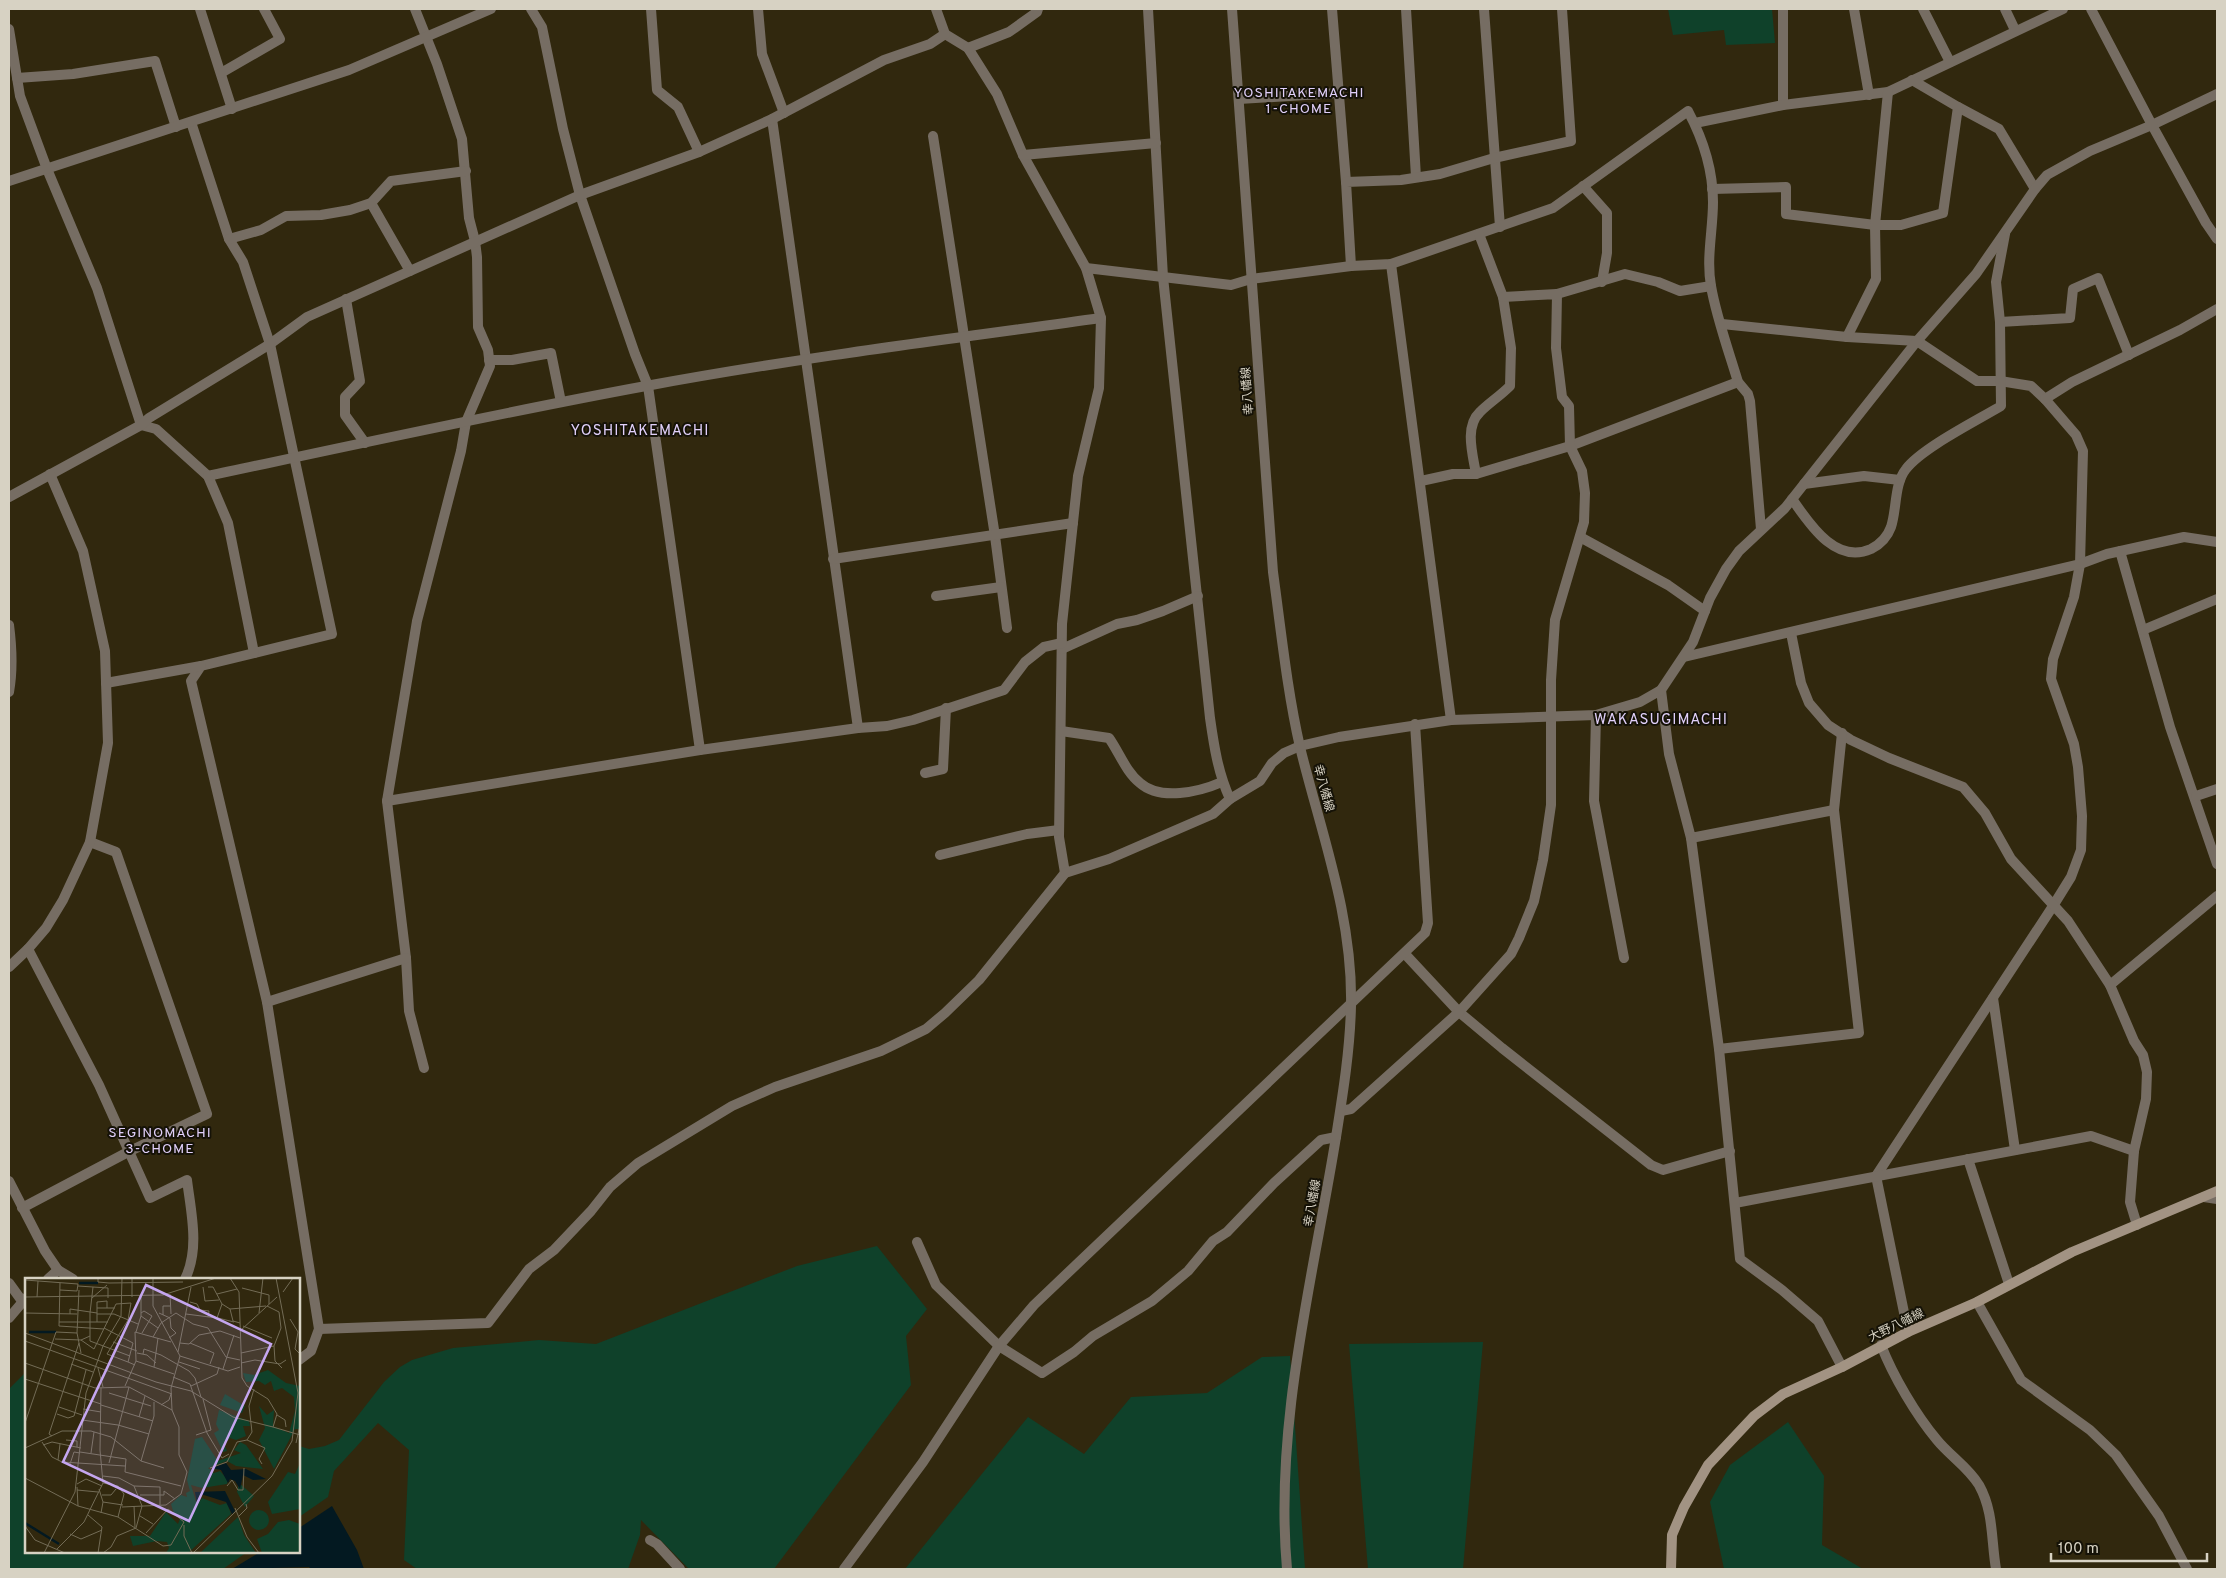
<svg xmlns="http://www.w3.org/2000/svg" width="2226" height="1578" font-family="Overpass,'Noto Sans JP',sans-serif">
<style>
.green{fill:#0f412a}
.water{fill:#031921}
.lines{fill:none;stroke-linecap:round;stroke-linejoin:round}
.minor{stroke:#766d63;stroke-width:10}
.tertiary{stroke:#766d63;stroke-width:10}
.secondary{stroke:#a29383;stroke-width:10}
.labels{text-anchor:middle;stroke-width:4;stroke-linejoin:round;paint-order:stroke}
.street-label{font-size:12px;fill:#d7d2c3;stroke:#151207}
.neighbourhood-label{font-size:14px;letter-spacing:1px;fill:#e1d0fa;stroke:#151207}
.quarter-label{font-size:15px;letter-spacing:1px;fill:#e1d0fa;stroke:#151207}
.inset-river{fill:none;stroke:#031921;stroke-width:2.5}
.inset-road{fill:none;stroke:#736c56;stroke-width:1}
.view{fill:#c5a6f0;fill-opacity:0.15;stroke:#c5a6f0;stroke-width:2.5}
.inset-edge{fill:none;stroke:#d7d2c3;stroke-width:2.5}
</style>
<rect width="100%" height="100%" fill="#31280e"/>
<g class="green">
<path d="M 1668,9 L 1772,9 L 1775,43 L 1726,45 L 1724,30 L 1673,35 Z"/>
<path d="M 877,1246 L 927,1309 L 906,1336 L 911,1385 L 774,1569 L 689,1569 L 641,1520 L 640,1535 L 628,1569 L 417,1569 L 404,1560 L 409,1450 L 378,1423 L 334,1471 L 328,1497 L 299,1517 L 299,1446 L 309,1449 L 325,1446 L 339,1440 L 384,1382 L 400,1367 L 412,1360 L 453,1348 L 539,1340 L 596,1344 L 797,1266 Z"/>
<path d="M 1483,1342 L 1463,1569 L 1368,1569 L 1349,1344 Z"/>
<path d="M 1290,1356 L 1305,1569 L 905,1569 L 1028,1417 L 1084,1454 L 1131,1397 L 1207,1393 L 1262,1357 Z"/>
<path d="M 26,1372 L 26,1552 L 247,1552 L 223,1569 L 9,1569 L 9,1389 Z"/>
<path d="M 1788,1422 L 1824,1476 L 1822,1545 L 1863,1569 L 1724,1569 L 1710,1502 L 1730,1465 Z"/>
</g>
<path class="water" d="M 332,1506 L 357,1550 L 364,1569 L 311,1569 L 309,1567 L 232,1569 L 260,1552 L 299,1552 L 299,1528 Z"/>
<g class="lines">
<g class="minor">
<path d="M 200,9 L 232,109"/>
<path d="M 415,9 L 437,64 L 462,139 L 469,218 L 475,241 L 477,257 L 478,327 L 488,350 L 490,366 L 466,422 L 461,451 L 417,621 L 387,801 L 406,958 L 409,1011 L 424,1068"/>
<path d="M 531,9 L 542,27 L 563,129 L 580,195 L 635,354 L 648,386 L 700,750"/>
<path d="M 651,9 L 657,90 L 678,107 L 699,152"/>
<path d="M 758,9 L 762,54 L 784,113"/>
<path d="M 936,9 L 945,34 L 968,48 L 997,94 L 1023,155 L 1086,268 L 1101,318 L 1099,388 L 1078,476 L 1062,624 L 1059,837 L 1065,873"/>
<path d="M 1148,9 L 1163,277 L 1210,718 C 1214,746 1218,773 1230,799"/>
<path d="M 1332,9 L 1346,182"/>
<path d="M 1406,9 L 1416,177"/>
<path d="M 1484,9 L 1500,227"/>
<path d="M 1854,9 L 1869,95"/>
<path d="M 1923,9 L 1950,62"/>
<path d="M 2005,9 L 2015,30"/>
<path d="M 9,29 L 20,96 L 47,169 L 97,288 L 141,425"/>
<path d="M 968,48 L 1009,32 L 1037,12 L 1038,9"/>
<path d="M 221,73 L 280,39 L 264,9"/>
<path d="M 17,78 L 73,74 L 155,61 L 176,127"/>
<path d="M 1239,99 L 1338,93"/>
<path d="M 1783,105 L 1783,9"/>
<path d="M 1958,107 L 1999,129 L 2035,189"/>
<path d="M 772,119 L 858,728"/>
<path d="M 191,122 L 229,239 L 243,262 L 270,344 L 332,634 L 201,666 L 191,681 L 267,1002 L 319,1329 L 311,1351 L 299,1360"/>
<path d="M 1695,123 L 1783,105 L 1888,92 L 2063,9"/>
<path d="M 933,136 L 995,536 L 1007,628"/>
<path d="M 1023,155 L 1156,143"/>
<path d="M 1583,186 L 1607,213 L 1607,253 L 1602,282"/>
<path d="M 1712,189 L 1786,187 L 1786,214 L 1875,225 L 1901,225 L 1943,213 L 1958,107 L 1912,80"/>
<path d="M 371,203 L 410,271"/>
<path d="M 229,239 L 261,230 L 286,216 L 321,215 L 350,210 L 371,203 L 391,181 L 466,171"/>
<path d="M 1391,264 L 1451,720"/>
<path d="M 1351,266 L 1346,182 L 1401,180 L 1440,174 L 1494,158 L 1571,141 L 1562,9"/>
<path d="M 1086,268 L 1231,285 L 1251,279 L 1351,266 L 1391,264 L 1553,208 L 1688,111 C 1703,139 1713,171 1713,202 C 1713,230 1706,258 1711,286 C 1716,316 1729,352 1738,382 L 1748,394 L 1750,401 L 1761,529"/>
<path d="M 1557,294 L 1625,274 L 1658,282 L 1680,291 L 1711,286"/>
<path d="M 346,299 L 360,381 L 345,397 L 345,415 L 365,443"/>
<path d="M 2000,322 L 2070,318 L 2073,289 L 2098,278 L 2129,355"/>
<path d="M 1722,324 L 1847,337 L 1917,341 L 1977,381 L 2000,381 L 2031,386 L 2045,399 L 2076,435 L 2083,451 L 2080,564 L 2074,597 L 2053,659 L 2051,679 L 2074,744 L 2078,767 L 2082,816 L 2081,850 L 2071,877 L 2053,906 L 1876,1176 L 1908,1332"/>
<path d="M 1847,337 L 1876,279 L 1875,225 L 1888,92"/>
<path d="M 489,360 L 512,360 L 551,353 L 561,402"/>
<path d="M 2045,399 L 2072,382 L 2180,330 L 2217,309"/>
<path d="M 141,425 L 156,429 L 208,476 L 228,523 L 254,653"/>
<path d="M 1476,474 C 1473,455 1464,427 1480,412 C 1489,403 1500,396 1510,386 L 1511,348 L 1503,297 L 1479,234"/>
<path d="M 208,476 C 353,445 499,413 646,386 C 797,358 949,339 1101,318"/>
<path d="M 1421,481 L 1453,474 L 1476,474 L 1570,446 L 1738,382"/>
<path d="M 1804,484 L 1864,476 L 1900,480"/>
<path d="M 9,497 L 141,425 L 149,418 L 270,344 L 307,317 L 580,195 L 699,152 L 772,119 L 884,60 L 930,44 L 945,34"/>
<path d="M 1792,499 C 1809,523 1835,565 1871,549 C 1881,544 1887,538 1891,527 C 1897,509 1894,484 1906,469 C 1922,448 1976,421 2001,406 L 2000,322 L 1996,282 L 2005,234"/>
<path d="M 1580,537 L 1668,585 L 1705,611"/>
<path d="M 2120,551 L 2170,727 L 2217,864"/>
<path d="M 833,559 L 1073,523"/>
<path d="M 936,596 L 1001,587"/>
<path d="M 9,625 C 12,648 13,670 9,692"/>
<path d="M 2143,630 L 2217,599"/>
<path d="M 1791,633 L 1801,683 L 1809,703 L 1828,725 L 1851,740 L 1889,758 L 1963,787 L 1985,813 L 2011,859 L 2068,921 L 2110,985 L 2134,1041 L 2143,1055 L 2147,1072 L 2146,1099 L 2134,1151 L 2130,1202 L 2137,1225"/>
<path d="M 1062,649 L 1117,624 L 1137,620 L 1163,611 L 1198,596"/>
<path d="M 1684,657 L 2080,564 L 2107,554 L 2184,537 L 2217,542"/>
<path d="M 106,683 L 201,666"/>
<path d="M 1661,690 L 1669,754 L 1691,838 L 1834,810"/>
<path d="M 1596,715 L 1594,801 L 1624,958"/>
<path d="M 1061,731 L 1109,738 C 1119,752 1126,772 1140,783 C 1160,801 1199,792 1222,782"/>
<path d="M 925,773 L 943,769 L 946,708"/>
<path d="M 2196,796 L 2217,789"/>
<path d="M 387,801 L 700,750 L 858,728 L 887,726 L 913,720 L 1004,690 L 1025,662 L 1044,647 L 1062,643"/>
<path d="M 940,855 L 1027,834 L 1059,830"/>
<path d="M 28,949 L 99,1085 L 150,1198 L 187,1180 C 191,1212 200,1249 185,1279"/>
<path d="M 1405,954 L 1459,1012 L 1502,1048 L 1651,1165 L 1663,1170 L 1730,1151"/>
<path d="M 2110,985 L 2217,896"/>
<path d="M 1993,998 L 2015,1150"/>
<path d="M 267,1002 L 406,958"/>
<path d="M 1719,1049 L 1859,1033 L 1834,810 L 1842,733"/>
<path d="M 1341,1111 L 1351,1109 L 1459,1012 L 1511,954 L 1519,938 L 1534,901 L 1543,860 L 1551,805 L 1551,680 L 1555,620 L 1584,522 L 1585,493 L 1582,471 L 1570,446 L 1569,406 L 1562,397 L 1556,348 L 1557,294 L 1503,297"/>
<path d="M 1968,1159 L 2009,1284"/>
<path d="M 2204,1197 L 2217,1199"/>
<path d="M 1735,1203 L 2091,1136 L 2134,1151"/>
<path d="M 22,1208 L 128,1152 L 207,1114 L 116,852 L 90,842"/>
<path d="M 917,1242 L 936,1285 L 999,1346 L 1042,1373 L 1074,1352 L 1093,1336 L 1152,1301 L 1188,1271 L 1213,1241 L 1227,1232 L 1274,1183 L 1321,1140 L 1336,1137"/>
<path d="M 48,1279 L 58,1270 L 73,1279"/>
<path d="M 9,1283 L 22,1301"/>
<path d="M 1977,1302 L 2021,1380 L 2090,1430 L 2116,1455 L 2159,1516 L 2187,1569"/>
<path d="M 9,1318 L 26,1298"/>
<path d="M 319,1329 L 488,1323 L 529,1269 L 554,1250 L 591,1211 L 610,1187 L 638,1163 L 732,1106 L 775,1087 L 881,1051 L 926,1029 L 945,1013 L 979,980 L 1065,873 L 1109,859 L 1213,814 L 1230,799 L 1260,781 L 1272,763 L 1284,753 L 1300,746 L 1339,737 L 1451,720 L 1596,715 L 1640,702 L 1661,690 L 1693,642 L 1710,598 L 1726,569 L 1739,551 L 1785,508 L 1917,341 L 1976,274 L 2035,189 L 2047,175 L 2090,151 L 2152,125 L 2217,94"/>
<path d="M 1881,1345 C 1893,1376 1916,1415 1937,1440 C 1950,1456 1968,1467 1979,1485 C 1994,1512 1991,1540 1996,1569"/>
<path d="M 650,1540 L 657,1544 L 680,1569"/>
<path d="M 844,1569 L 923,1462 L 999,1346 L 1034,1305 L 1425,933 L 1428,923 L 1415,724"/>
</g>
<g class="tertiary">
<path d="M 1232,9 L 1273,572 C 1281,630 1287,690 1300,747 C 1321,833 1353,916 1351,1006 C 1350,1050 1343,1093 1336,1137 C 1313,1279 1274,1424 1287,1569"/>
<path d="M 2091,9 L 2152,125 L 2206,223 L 2217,239"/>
<path d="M 9,181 L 349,70 L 491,9"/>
<path d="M 1691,838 L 1719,1049 L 1740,1259 L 1782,1290 L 1818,1321 L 1842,1367"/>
<path d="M 9,967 L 28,949 L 46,928 L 63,900 L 90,842 L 108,743 L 105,651 L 83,551 L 50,474"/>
<path d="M 9,1181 L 45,1251 L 58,1270"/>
</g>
<path class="secondary" d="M 1671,1569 L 1672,1535 L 1684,1507 L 1708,1465 L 1754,1416 L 1783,1394 L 1842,1367 L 1908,1332 L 1977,1302 L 2072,1252 L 2217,1191"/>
</g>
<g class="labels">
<g class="street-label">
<text transform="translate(1247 391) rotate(-94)" y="4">幸八幡線</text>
<text transform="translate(1324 788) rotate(75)" y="4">幸八幡線</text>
<text transform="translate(1312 1203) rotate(-80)" y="4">幸八幡線</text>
<text transform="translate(1896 1325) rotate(-26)" y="4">大野八幡線</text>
</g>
<g class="neighbourhood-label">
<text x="1299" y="97">YOSHITAKEMACHI<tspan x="1299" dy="16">1-CHOME</tspan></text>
<text x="160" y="1137">SEGINOMACHI<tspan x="160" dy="16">3-CHOME</tspan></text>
</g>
<g class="quarter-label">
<text x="640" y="435">YOSHITAKEMACHI</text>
<text x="1661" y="724">WAKASUGIMACHI</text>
</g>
</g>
<g transform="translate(25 1278)">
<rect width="275" height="275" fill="#31280e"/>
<path d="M 243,92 L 261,105 L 275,108 L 275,151 L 270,151 L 249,191 L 234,162 L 240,150 L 234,128 L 242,137 L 249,132 L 248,148 L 264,155 L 270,133 L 269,119 L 257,110 L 249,113 L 246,103 L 240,107 L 234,103 L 221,104 L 218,95 L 229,97 ZM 200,116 L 220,128 L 217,135 L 195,127 ZM 194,132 L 224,143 L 225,148 L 218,148 L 221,158 L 211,162 L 205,160 L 199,166 L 202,173 L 198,174 L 189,155 L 194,152 L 191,146 ZM 177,159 L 193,183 L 216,175 L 209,172 L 215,164 L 221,167 L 238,191 L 211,188 L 202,183 L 183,190 L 189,195 L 195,193 L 203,202 L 202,206 L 177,210 L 166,207 L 172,227 L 177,220 L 195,227 L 202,225 L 206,236 L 163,275 L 141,275 L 144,270 L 142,264 L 132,263 L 108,268 L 105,258 L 125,258 L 141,234 L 153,246 L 156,238 L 149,236 L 146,226 L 156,217 L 162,219 L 161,215 L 165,213 L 162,202 L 170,161 ZM 275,185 L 275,231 L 247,236 L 243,224 L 263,194 L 270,196 ZM 214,205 L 229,218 L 220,229 L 212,214 ZM224 242a10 10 0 1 1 20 0a10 10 0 1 1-20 0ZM 213,239 L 219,257 L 231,275 L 175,275 ZM 264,242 L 275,246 L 275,275 L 237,275 L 232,261 L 243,256 L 253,244 Z" fill="#0f412a"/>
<path d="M 201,185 L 206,192 L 221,191 L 241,201 L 228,202 L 218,197 L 215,211 L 210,203 L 205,201 L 203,205 L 196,192 L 186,190 ZM 200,213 L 210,233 L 207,236 L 201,224 L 179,217 L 174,218 L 172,226 L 170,214 Z" fill="#031921"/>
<path class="inset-river" d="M 54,5 L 73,5M 4,54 L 31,54M 0,245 L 34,266"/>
<path class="inset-road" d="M 73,0 L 73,4 L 84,5 L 158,4M 107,0 L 107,19M 205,0 L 214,14 L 217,100 L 222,108 L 243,121 L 252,136 L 248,149 L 275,157M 0,2 L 53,6 L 52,13 L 35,12M 35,5 L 34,48 L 79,51M 53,8 L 83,10 L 83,20M 178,9 L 180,23 L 194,22M 183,9 L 188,9 L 197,26 L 205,31 L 208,43 L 215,45M 217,10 L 244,17 L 244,26M 54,12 L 52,55 L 56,75M 258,14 L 268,0M 145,16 L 146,36M 192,16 L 212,11M 0,19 L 138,17 L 191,0M 12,19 L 13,3M 67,20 L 82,7M 165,24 L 172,26 L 175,32 L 184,33 L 183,39M 242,28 L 254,34 L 256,50 L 249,68 L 250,83 L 257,90M 72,30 L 90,30M 205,31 L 241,28M 0,35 L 52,36M 65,35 L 68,9M 116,35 L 119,33 L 127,38 L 117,55M 134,35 L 145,40 L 146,50 L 151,55 L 144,60M 234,35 L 238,0M 45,36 L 45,31 L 72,35M 72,36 L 89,36 L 113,46M 161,36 L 192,40 L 197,26M 138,37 L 138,28 L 145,28M 116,38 L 133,50M 193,40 L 209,44M 265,41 L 273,54 L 270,71 L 275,76M 34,44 L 83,44M 72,44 L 72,24 L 82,23 L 82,30M 218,48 L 247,60M 79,50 L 108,65 L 103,84 L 110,87M 216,52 L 252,19M 111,54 L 116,38 L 116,18M 0,55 L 131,104 L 166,113 L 208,139 L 248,149M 65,58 L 65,35M 128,59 L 136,45 L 151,35 L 168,46 L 183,50 L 201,79 L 215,82M 30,61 L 56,62 L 65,58 L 65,63 L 105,78M 56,62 L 69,71 L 91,26 L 106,25 L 103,42 L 82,76 L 103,84M 0,63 L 147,116M 88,64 L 112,73M 155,65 L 164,66 L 174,57 L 195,53 L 215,60M 165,65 L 189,75 L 185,86M 153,74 L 166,9M 112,75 L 122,77 L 131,85M 216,75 L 249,68M 118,76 L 119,71 L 136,77 L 164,93 L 170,100 L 176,119M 155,78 L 203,93 L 215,89M 111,83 L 149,96M 154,84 L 175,91M 0,85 L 70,110 L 104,109 L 147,132M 216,85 L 230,82 L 255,86 L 261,82M 46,86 L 68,94M 129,89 L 133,60M 73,90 L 78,109M 198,91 L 209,57M 148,99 L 165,106 L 182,155 L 197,180 L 204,176M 0,101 L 76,126M 100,108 L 111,83 L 110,54 L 146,64M 166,108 L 192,96 L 194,89M 84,115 L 126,128M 76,127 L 128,143M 136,127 L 144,122 L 146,116M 34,129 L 57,137M 58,131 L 76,134M 32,136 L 43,140 L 49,138 L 61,92M 252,137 L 260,142 L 261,149M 114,139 L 120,118M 57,142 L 93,147 L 124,156M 0,145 L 31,54 L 52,55M 171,157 L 186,152 L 178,121M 27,158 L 24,156 L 54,65M 41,162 L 52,163 L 52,169M 222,162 L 227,154 L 224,128 L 229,111M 17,164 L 27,179 L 37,184 L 100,188M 271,165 L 275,147M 18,167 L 27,164 L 56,170M 0,170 L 37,153 L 66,153 L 86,159 L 116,183 L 139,190M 55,174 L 101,181 L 100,194 L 156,208M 66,175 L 69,154M 33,182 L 35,166M 116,183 L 129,138 L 129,124M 84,185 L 104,109M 45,186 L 49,174 L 55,175M 185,190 L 202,184 L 212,164 L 222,162 L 240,170 L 234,181 L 237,186M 78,198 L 94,200 L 109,208 L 117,228 L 111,250 L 92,258 L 86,269 L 78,275M 0,200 L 53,228 L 93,239 L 138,268 L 146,267 L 159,244M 78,205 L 93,208 L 99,216 L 93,239M 52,206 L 61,201 L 77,208M 109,208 L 135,209 L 135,227M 202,208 L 207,202 L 213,212 L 218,212 L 219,190M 52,209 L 53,228M 74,211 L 78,224 L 76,235M 52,212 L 73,214M 77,217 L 86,217 L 91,211M 115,217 L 139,217 L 139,213 L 150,221M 78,224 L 98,227M 109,228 L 110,249M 97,229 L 141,227 L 156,216 L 162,194 L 154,177 L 154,149 L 147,132 L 146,110 L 155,78 L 128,28 L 128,0M 210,230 L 222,259 L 234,275M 143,231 L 159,244M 63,237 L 77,249 L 73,275M 115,238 L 128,246M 214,238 L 222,230 L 221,226M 159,247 L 159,258 L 167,275M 0,248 L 10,262 L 40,275M 121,255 L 143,231M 45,256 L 56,261 L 77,252M 32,271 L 59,244 L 78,205 L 75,172 L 76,110M 19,275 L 50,214 L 61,115 L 78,68 L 96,38 L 97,0M 168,275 L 247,198 L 267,163 L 273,115 L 251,0"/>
<path class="view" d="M 121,7 L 246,66 L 164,243 L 38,184 Z"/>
<rect width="275" height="275" class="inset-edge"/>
</g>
<rect width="2226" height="1578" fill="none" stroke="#d7d2c3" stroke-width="20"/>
<path d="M2051 1553v8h156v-8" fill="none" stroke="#d7d2c3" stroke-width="2.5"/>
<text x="2058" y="1553" font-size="15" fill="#d7d2c3" stroke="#151207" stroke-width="4" paint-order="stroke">100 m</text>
</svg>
